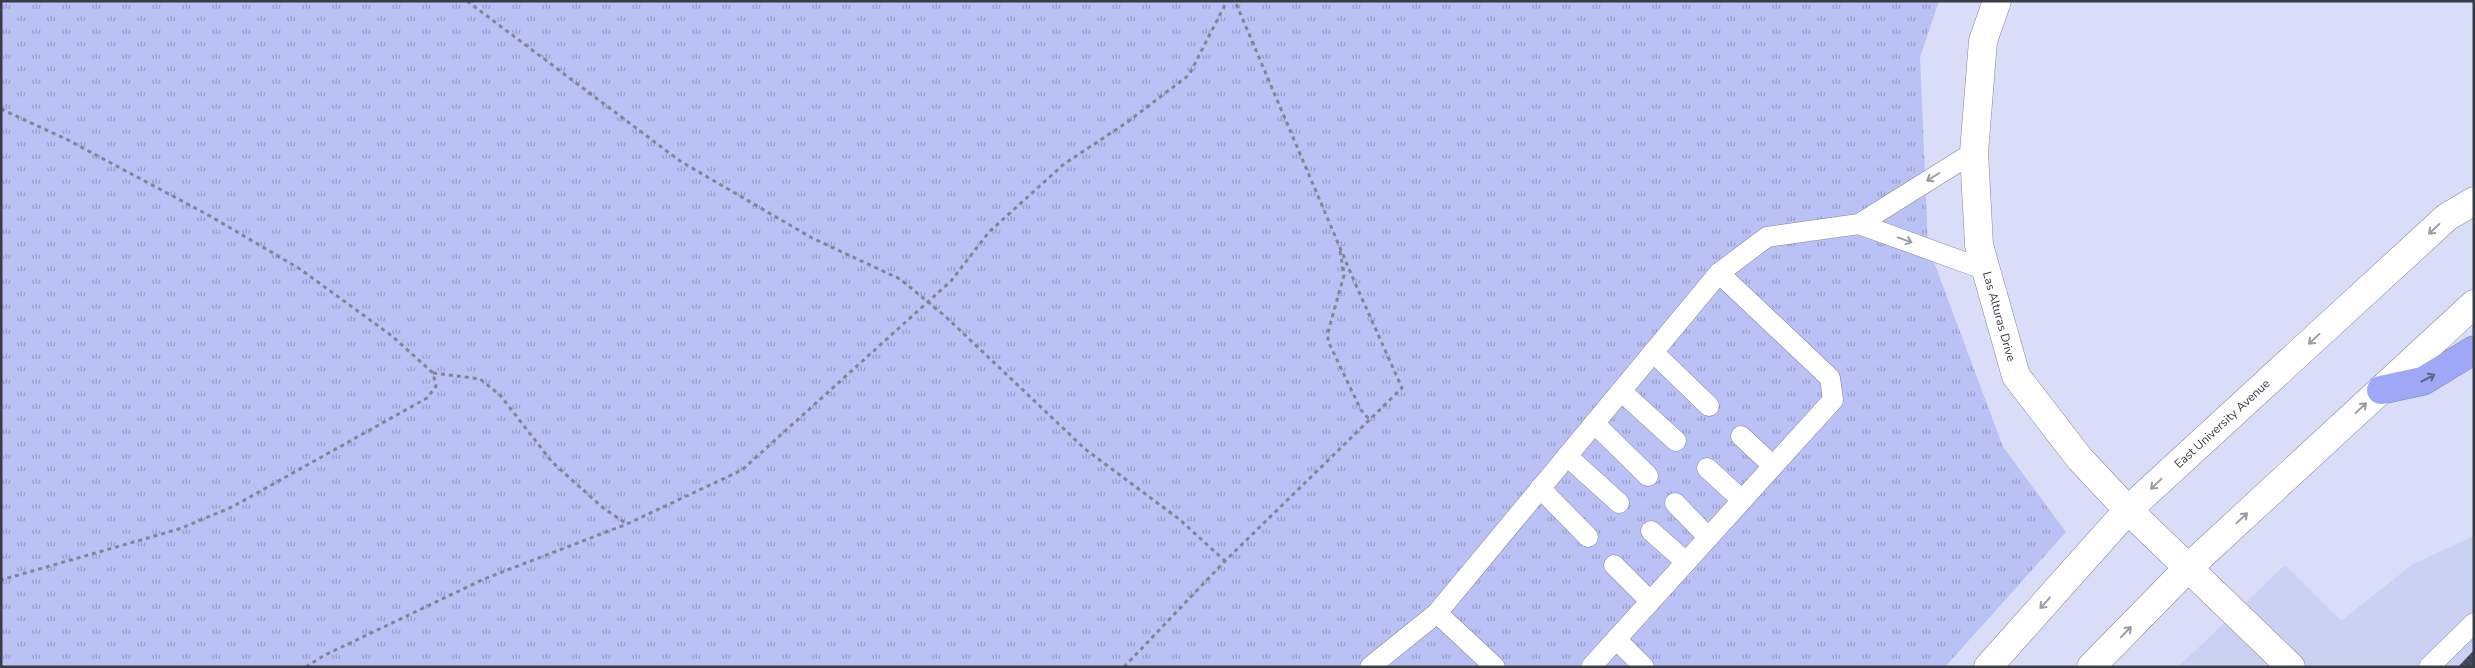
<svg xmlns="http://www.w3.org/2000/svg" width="2475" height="668" font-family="'Nunito Sans',sans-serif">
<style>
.built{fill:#cbd1f2}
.grass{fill:url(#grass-tufts)}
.building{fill:url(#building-back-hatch);filter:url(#shadow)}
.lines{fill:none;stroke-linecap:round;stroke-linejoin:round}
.service-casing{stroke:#82869e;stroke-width:21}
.tertiary-casing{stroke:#82869e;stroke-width:29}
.secondary-casing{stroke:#82869e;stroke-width:29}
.motorway-casing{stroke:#7b82b8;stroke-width:29}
.path{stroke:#828596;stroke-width:3;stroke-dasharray:4 4;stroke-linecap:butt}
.service{stroke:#fff;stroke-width:20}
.tertiary{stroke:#fff;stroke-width:28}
.secondary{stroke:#fff;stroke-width:28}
.motorway{stroke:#9fa8f6;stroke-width:28}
.oneway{stroke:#9c9da2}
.oneway2{stroke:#5d6183}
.labels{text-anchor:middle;stroke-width:5;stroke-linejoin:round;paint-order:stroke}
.street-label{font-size:12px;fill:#393b45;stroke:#d9ddf7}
</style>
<defs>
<pattern id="grass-tufts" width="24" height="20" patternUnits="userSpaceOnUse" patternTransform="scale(1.25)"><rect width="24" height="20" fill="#b9c1f5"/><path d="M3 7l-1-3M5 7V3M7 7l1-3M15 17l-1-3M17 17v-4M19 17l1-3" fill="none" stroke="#979ec8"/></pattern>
<pattern id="building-back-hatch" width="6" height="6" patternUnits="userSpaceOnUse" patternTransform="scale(1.25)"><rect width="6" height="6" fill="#3f4256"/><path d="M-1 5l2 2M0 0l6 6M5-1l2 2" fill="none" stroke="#535667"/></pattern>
<filter id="shadow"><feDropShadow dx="5.5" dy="3" stdDeviation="0" flood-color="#0004"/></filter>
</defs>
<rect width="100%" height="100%" fill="#d9ddf7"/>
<path class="built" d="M 2474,536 L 2474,667 L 2178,667 L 2285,565 L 2341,621 L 2413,564 Z"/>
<path class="grass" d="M 1,1 L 1939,1 L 1920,57 L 1928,246 L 2003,447 L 2066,532 L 1945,667 L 1,667 Z"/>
<path class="building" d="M 2474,650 L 2474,667 L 2458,667 Z"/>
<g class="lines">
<defs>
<g id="service">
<path d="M 1859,224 L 1986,270"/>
<path d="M 1653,352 L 1709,406"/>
<path d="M 1621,391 L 1676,441"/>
<path d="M 1594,423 L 1648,476"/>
<path d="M 1741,436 L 1773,466"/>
<path d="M 1567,456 L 1619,503"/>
<path d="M 1707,468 L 1742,500"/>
<path d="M 1540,488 L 1588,537"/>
<path d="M 1675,503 L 1708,537"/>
<path d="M 1651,531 L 1686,562"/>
<path d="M 1614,565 L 1650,601"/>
<path d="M 1437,613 L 1719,273"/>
<path d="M 1616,639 L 1644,667"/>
<path d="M 1370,667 L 1437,613 L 1495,667"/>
<path d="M 1591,667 L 1833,400 L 1830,378 L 1719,273 L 1767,237 L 1859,224 L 1974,152"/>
<path d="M 2429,667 L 2474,623"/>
</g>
<g id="tertiary">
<path id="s1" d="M 1997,1 L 1983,41 L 1974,152 L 1979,245 L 2016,376 L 2080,459 L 2128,510 L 2291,667"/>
</g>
<g id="secondary">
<path id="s2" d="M 1988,667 L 2128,510 L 2447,217 L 2474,201"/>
<path d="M 2091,667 L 2189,567 L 2474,304"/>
</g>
<path id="motorway" d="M 2381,390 L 2423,381 L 2474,350"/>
</defs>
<use href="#service" class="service-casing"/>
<use href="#tertiary" class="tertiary-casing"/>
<use href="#secondary" class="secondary-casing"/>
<use href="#motorway" class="motorway-casing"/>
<g class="path">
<path d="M 467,1 L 680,161 L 812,238 L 900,279 L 945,316 L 1085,449 L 1179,519 L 1225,561"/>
<path d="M 1,109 L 68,140 L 210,216 L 300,269 L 392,336 L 433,373 L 436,386 L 427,398 L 232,507 L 179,529 L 1,580"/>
<path d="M 1340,251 L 1344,275 L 1328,332 L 1328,341 L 1361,410 L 1370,420"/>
<path d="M 433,373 L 480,379 L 500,395 L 552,462 L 602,507 L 627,524"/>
<path d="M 306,667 L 323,656 L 484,579 L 627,524 L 742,470 L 951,281 L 989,232 L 1064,164 L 1126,123 L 1189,75 L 1227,1"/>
<path d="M 1124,667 L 1225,561 L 1402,388 L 1355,283 L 1235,1"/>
</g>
<use href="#service" class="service"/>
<use href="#tertiary" class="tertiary"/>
<use href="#secondary" class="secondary"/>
<use href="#motorway" class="motorway"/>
</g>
<defs><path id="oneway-shaft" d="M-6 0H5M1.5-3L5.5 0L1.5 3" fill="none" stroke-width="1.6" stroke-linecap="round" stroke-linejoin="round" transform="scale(1.25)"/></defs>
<g class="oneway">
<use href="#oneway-shaft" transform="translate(1933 177) rotate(148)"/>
<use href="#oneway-shaft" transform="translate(2434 229) rotate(137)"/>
<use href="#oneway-shaft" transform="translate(1905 240) rotate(20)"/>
<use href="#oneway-shaft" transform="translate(2314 339) rotate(137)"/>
<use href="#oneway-shaft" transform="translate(2361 408) rotate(-43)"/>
<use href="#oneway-shaft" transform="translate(2156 484) rotate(137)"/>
<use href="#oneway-shaft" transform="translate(2242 518) rotate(-43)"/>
<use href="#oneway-shaft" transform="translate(2045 603) rotate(132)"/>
<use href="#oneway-shaft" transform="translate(2126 632) rotate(-46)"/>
</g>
<use class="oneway2" href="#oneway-shaft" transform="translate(2428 378) rotate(-28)"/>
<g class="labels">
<g class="street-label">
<text dy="4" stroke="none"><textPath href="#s1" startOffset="321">Las Alturas Drive</textPath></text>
<text dy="4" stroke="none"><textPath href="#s2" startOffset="338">East University Avenue</textPath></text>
</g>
</g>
<rect width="2475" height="668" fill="none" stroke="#393b45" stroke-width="5"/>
</svg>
